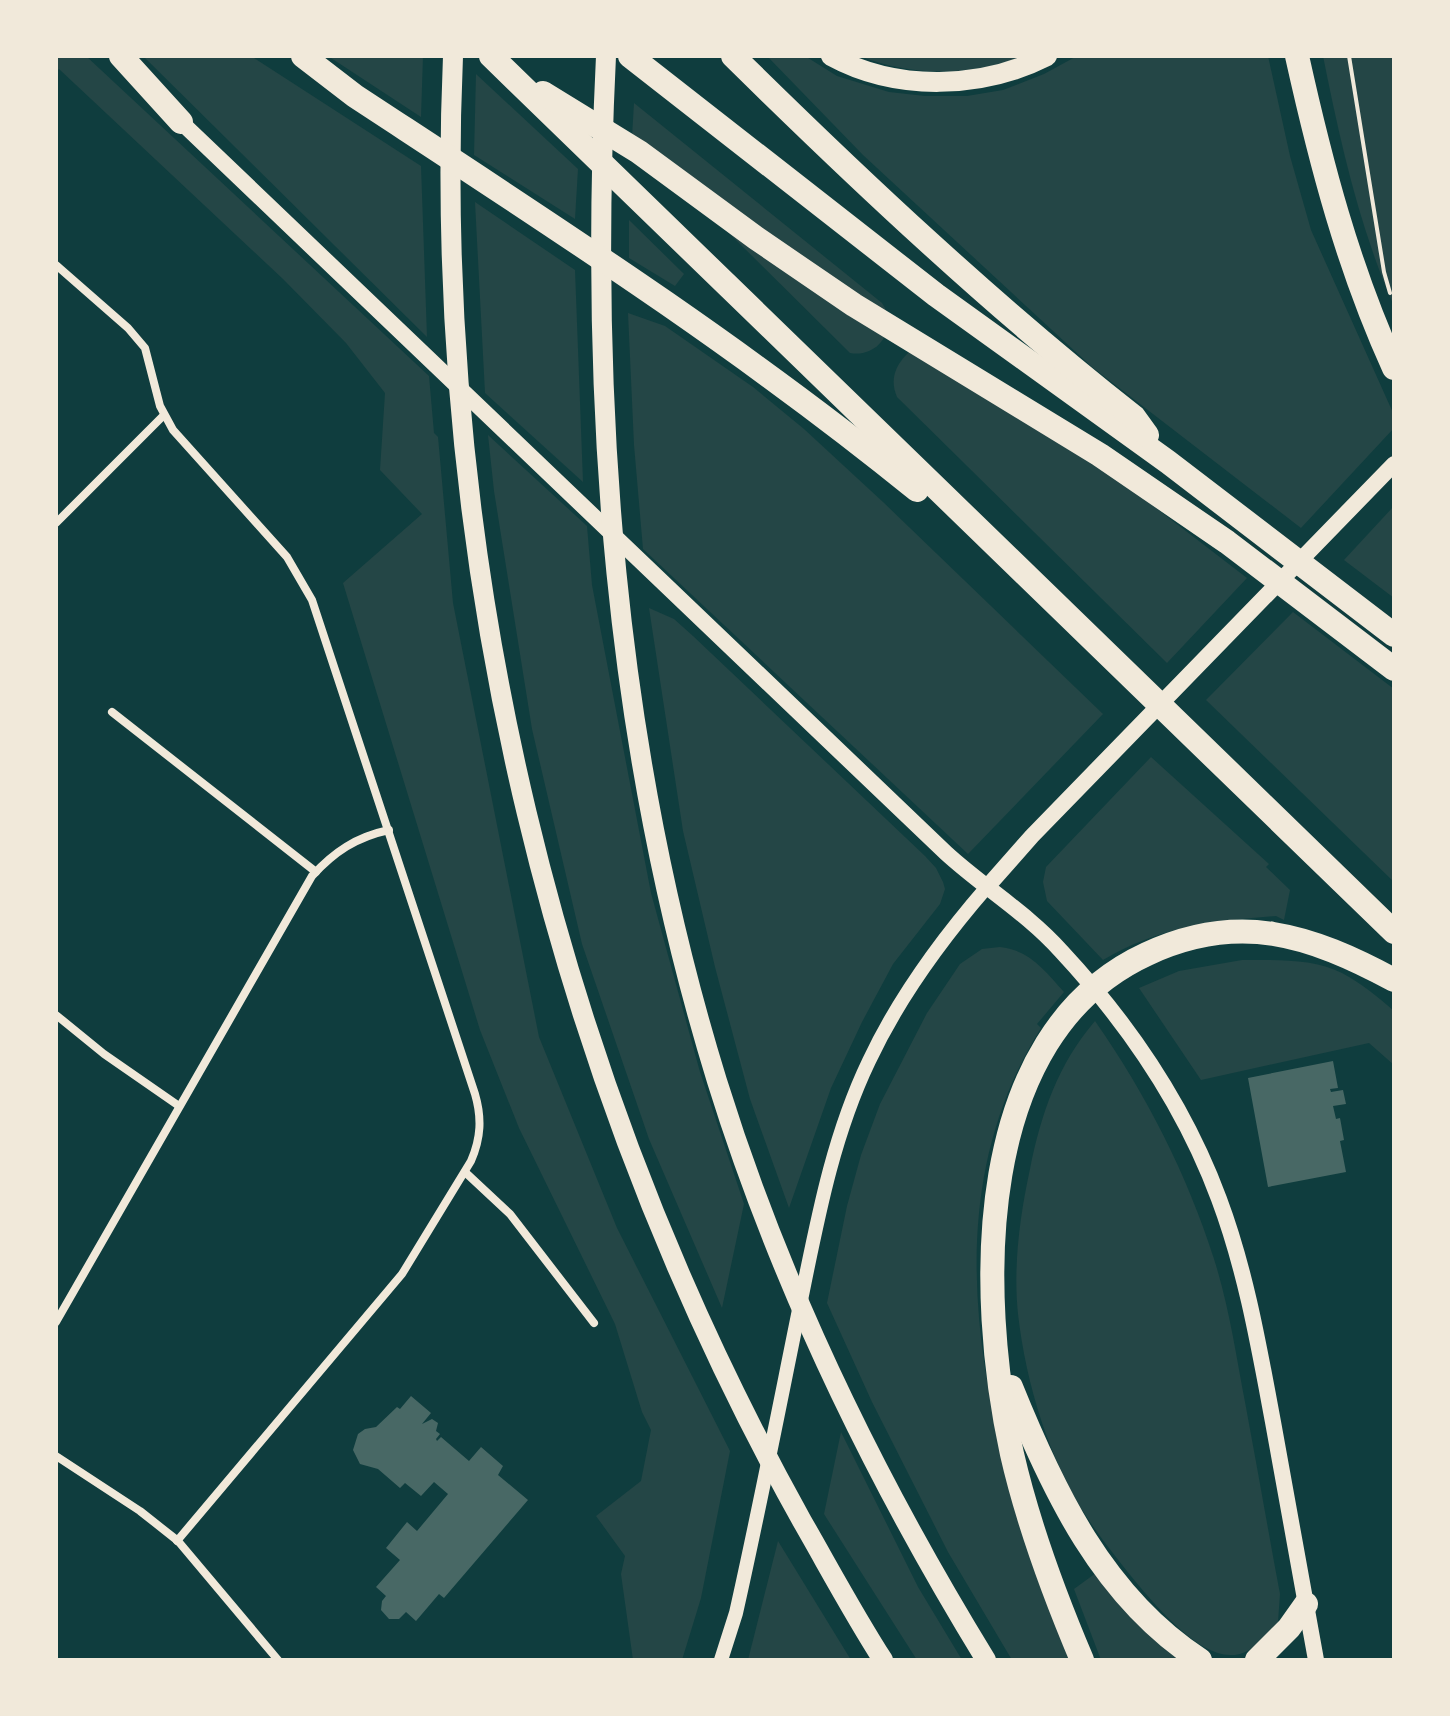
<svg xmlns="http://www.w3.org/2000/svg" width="1450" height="1716" font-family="'Space Grotesk',sans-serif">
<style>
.green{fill:#244646}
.building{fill:#486865}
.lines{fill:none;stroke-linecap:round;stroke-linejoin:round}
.path{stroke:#f1e9da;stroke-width:4}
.minor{stroke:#f1e9da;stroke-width:8}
.tertiary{stroke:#f1e9da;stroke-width:14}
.secondary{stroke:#f1e9da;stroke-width:16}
.primary{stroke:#f1e9da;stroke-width:20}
.motorway{stroke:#f1e9da;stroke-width:24}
</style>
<rect width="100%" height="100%" fill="#0f3d3e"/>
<g class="green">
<path d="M 56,56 L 86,56 L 429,376 L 434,433 L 438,437 L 453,603 L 539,1037 L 617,1228 L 730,1451 L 701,1598 L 682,1660 L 633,1660 L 621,1574 L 625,1556 L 596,1516 L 641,1481 L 651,1430 L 642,1412 L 615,1324 L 519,1128 L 480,1030 L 343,583 L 422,514 L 380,470 L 385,393 L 346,343 L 283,279 L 59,69 L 56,72 Z"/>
<path d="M 143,56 L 251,56 L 421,166 L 427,337 Z"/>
<path d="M 328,56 L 423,56 L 421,117 Z"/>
<path d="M 767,56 L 805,56 L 837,76 L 889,92 L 925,96 L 967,96 L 1003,90 L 1044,74 L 1077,56 L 1268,56 L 1290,156 L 1311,230 L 1394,415 L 1394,428 L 1301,528 L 1092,367 L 863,155 Z"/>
<path d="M 860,56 L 1023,56 C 972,76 911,77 860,56 Z"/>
<path d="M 1323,56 L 1394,56 L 1394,306 C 1359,227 1340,141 1323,56 Z"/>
<path d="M 476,74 L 578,169 L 575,219 L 474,155 Z"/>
<path d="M 634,103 L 882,303 C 899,327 879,358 850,353 L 632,137 Z"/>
<path d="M 475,202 L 575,270 L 583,482 L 485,393 Z"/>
<path d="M 629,220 L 684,274 L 675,286 L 629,258 Z"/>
<path d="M 628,313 L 665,326 L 753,387 L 804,429 L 883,502 L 1103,714 L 968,854 L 643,549 L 634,445 Z"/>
<path d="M 919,344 L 953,352 L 1247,578 L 1167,663 L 897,397 C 887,374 901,357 919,344 Z"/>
<path d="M 488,435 L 587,526 L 592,585 L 651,893 L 700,1072 L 744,1204 L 722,1308 L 649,1139 L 582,944 L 532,729 L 494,491 Z"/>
<path d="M 1394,506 L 1394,598 L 1344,560 Z"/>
<path d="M 649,608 L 674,619 L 693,636 L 925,856 L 936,868 L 943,882 L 945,889 L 940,904 L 893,964 L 862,1022 L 831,1088 L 789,1208 L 750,1099 L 715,967 L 683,831 Z"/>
<path d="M 1293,612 L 1394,689 L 1394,882 L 1206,700 Z"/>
<path d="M 1151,757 L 1269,864 L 1266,867 L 1290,890 L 1284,920 L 1276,916 C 1212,921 1159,927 1103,960 L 1047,901 L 1043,882 L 1046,867 Z"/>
<path d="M 1000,947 C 1030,950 1045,971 1064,992 L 1037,1024 L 1041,1028 C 955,1165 968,1320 1006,1469 C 1023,1534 1049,1597 1070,1660 L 1012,1660 L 948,1552 L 872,1402 L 827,1303 L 847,1206 L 861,1155 L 880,1104 L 927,1013 L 960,964 L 982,949 Z"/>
<path d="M 1242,960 C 1274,960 1313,958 1342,973 C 1361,983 1378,997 1394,1011 L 1394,1065 L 1369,1043 L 1201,1080 L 1139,988 L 1179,971 Z"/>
<path d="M 1095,1021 C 1146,1094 1187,1174 1214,1259 C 1229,1306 1236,1355 1245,1402 C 1257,1466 1268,1530 1280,1594 L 1278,1622 C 1264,1637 1251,1656 1230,1655 C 1198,1655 1159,1609 1140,1587 C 1122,1565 1104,1543 1088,1519 C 1049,1460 1026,1384 1018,1314 C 1013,1266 1020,1215 1030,1169 C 1041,1114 1058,1064 1095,1021 Z"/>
<path d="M 841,1432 L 918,1587 L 962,1660 L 917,1660 L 824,1514 Z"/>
<path d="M 778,1541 L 851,1660 L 748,1660 Z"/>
<path d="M 1096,1573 L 1139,1624 L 1179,1660 L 1101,1660 L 1074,1589 Z"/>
</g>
<g class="building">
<path d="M 1333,1061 L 1338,1088 L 1330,1089 L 1331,1092 L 1343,1090 L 1346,1104 L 1333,1106 L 1336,1119 L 1340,1118 L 1344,1140 L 1340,1141 L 1346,1172 L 1268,1187 L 1248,1078 Z"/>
<path d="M 411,1396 L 431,1413 L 422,1424 L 432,1419 L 438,1423 L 436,1431 L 440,1434 L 436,1439 L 437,1441 L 441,1437 L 469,1461 L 481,1447 L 503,1466 L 498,1475 L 528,1500 L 444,1598 L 439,1594 L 416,1621 L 406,1612 L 399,1619 L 389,1619 L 381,1610 L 382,1601 L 386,1596 L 376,1587 L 400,1560 L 386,1548 L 407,1522 L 417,1531 L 448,1494 L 434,1482 L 421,1496 L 405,1483 L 400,1488 L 378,1469 L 360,1464 L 353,1450 L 358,1434 L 365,1429 L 376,1427 L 397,1407 L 400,1409 Z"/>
</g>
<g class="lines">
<path class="path" d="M 1349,56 L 1384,272 L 1390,293"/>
<g class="minor">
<path d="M 56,265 L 128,328 L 145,348 L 160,406 L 173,430 L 287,557 L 312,600 L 475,1094 C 482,1118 481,1138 471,1161 L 402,1274 L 177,1541"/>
<path d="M 56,523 L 164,415"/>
<path d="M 112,712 L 316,872"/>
<path d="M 56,1015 L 104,1054 L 179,1106"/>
<path d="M 465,1172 L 510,1214 L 594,1323"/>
<path d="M 56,1322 L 312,876 C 334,852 356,837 389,830"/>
<path d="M 56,1456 L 140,1511 L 178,1541 L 278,1660"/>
</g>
<path class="tertiary" d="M 721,1660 L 736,1613 C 759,1511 779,1408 800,1305 C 817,1222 832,1138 869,1061 C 899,997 941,940 987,887"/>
<g class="secondary">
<path d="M 181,122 L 946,853 C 983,887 1027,913 1061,951 C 1128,1023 1185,1107 1219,1199 C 1246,1271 1259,1347 1273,1422 C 1287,1501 1302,1581 1316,1660"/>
<path d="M 987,887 L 1032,836 L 1394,464"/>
</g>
<g class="primary">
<path d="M 453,56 C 431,563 555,1078 802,1521 C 829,1568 854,1615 883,1660"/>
<path d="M 606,56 C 589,403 614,747 717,1081 C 780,1284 875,1479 986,1660"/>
<path d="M 831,56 C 897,92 982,89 1047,56"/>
</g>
<g class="motorway">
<path d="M 121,56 L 181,122"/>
<path d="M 303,56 L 355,96 C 547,222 739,345 917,490"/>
<path d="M 491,56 L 1394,932"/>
<path d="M 630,56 L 936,295 L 1168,462 L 1394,635"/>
<path d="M 733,56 C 861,182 993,306 1134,417 L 1147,435"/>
<path d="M 1297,56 C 1321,164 1348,267 1394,368"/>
<path d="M 543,93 L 639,152 L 756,238 L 854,305 L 1100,455 L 1227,542 L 1394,669"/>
<path d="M 1011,1387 C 1053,1491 1103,1597 1200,1660"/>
<path d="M 1082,1660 C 1054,1594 1028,1524 1012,1454 C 977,1294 971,1035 1147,954 C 1239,911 1310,935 1394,980"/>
<path d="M 1257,1660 L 1289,1628 L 1306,1604"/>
</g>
</g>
<rect width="1450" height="1716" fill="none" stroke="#f1e9da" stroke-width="116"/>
</svg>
